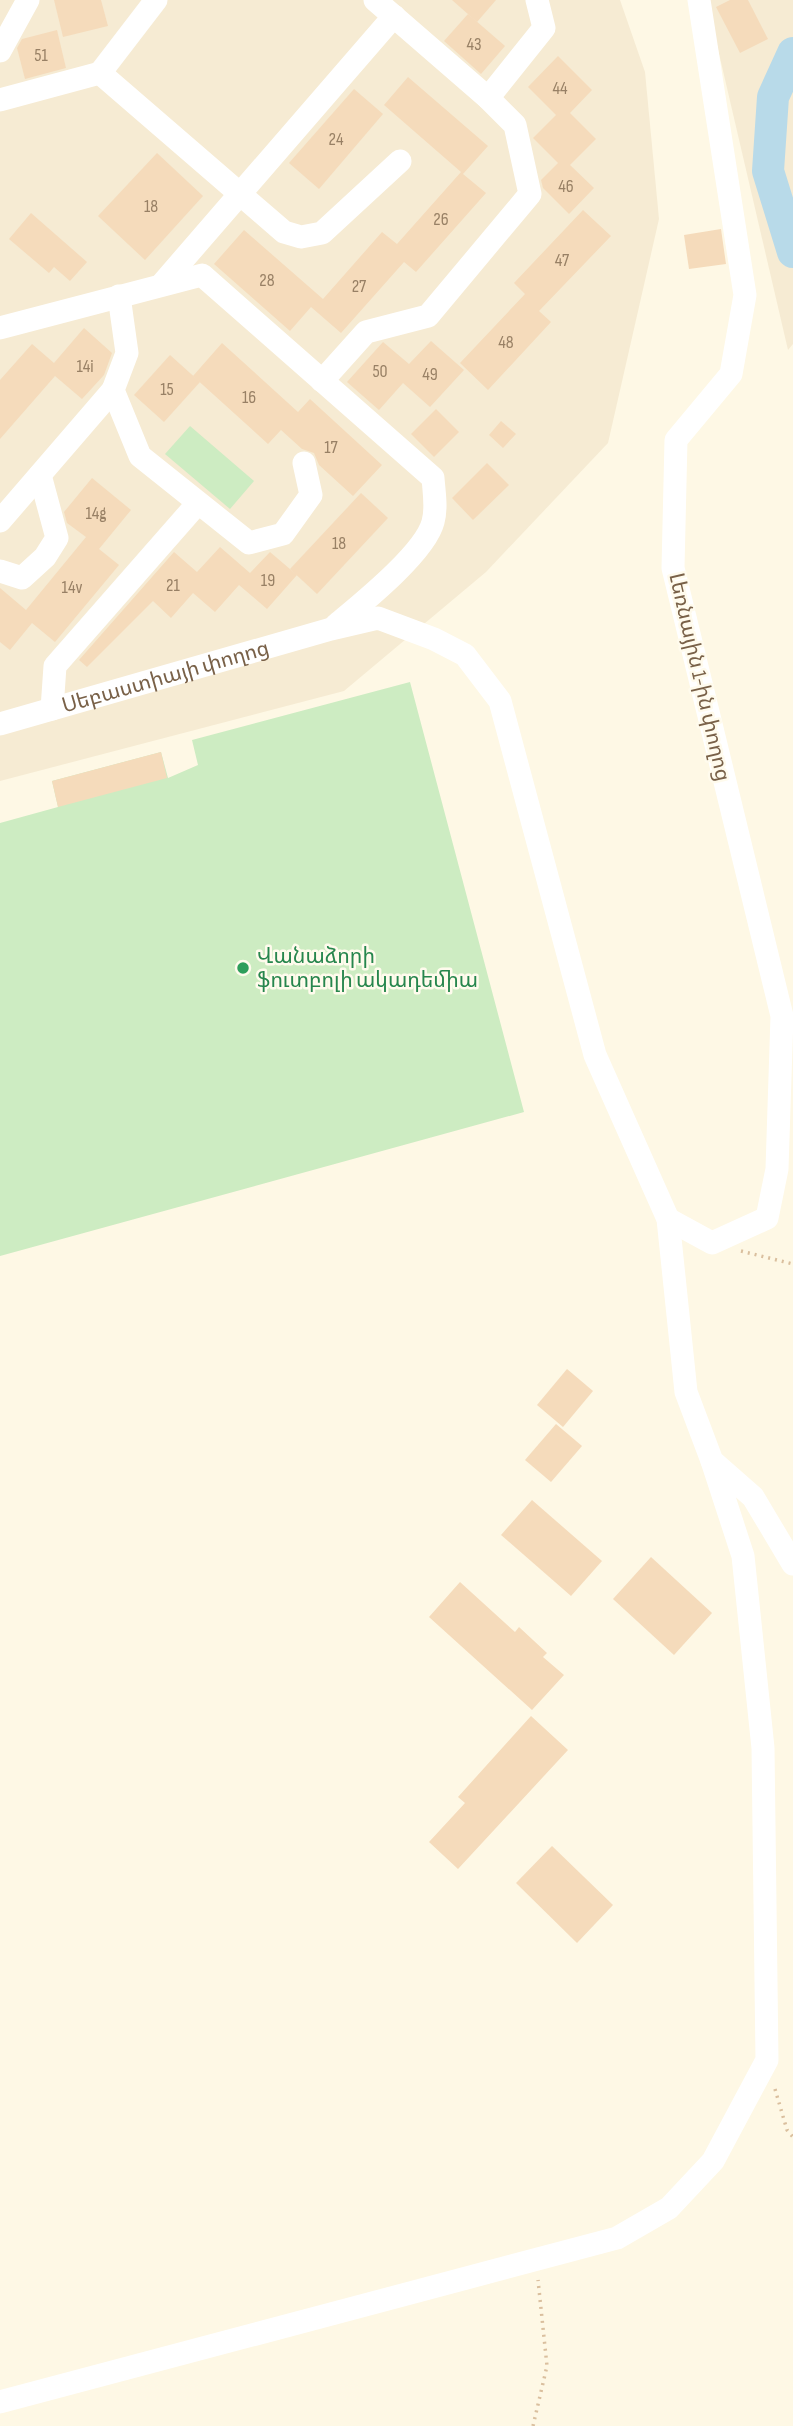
<svg xmlns="http://www.w3.org/2000/svg" width="793" height="2426" font-family="'Sofia Sans Condensed','Noto Sans Armenian',sans-serif">
<style>
.residential{fill:#f6ebd3}
.green{fill:#cdecc2}
.lines{fill:none;stroke-linecap:round;stroke-linejoin:round}
.river{stroke:#b8dae9;stroke-width:32}
.building{fill:#f5dbbb}
.path{stroke:#dabf9e;stroke-width:3.5;stroke-dasharray:2 5;stroke-linecap:butt}
.minor{stroke:#fff;stroke-width:23}
.leisure-dot{fill:#2e9e5b;stroke:#fffbed;stroke-width:2.5}
.labels{text-anchor:middle;stroke-width:5;stroke-linejoin:round;paint-order:stroke}
.number-label{font-size:18px;fill:#988065}
.street-label{font-size:21px;fill:#796148;stroke:#fffbed}
.leisure-label{font-size:21px;fill:#27864d;stroke:#fffbed;text-anchor:start}
</style>
<rect width="100%" height="100%" fill="#fef8e5"/>
<g class="residential">
<path d="M 0,0 L 620,0 L 645,72 L 659,219 L 608,443 L 486,572 L 344,691 L 0,781 Z"/>
<path d="M 709,0 L 793,0 L 793,344 L 788,350 L 710,15 Z"/>
</g>
<g class="green">
<path d="M 190,426 L 254,481 L 230,509 L 165,454 Z"/>
<path d="M 410,682 L 524,1112 L 0,1256 L 0,823 L 58,807 L 52,781 L 161,752 L 168,778 L 198,765 L 192,740 Z"/>
</g>
<g class="lines">
<path class="river" d="M 793,53 L 773,97 L 768,171 L 793,252"/>
</g>
<g class="building">
<path d="M 54,0 L 101,0 L 108,26 L 63,37 Z"/>
<path d="M 452,0 L 496,0 L 477,22 Z"/>
<path d="M 730,0 L 748,0 L 768,39 L 740,53 L 716,7 Z"/>
<path d="M 468,14 L 505,46 L 481,74 L 444,41 Z"/>
<path d="M 57,30 L 66,68 L 25,79 L 17,48 L 22,39 Z"/>
<path d="M 558,56 L 592,90 L 570,113 L 596,139 L 570,165 L 594,188 L 569,214 L 543,188 L 541,180 L 558,163 L 533,138 L 556,115 L 528,87 Z"/>
<path d="M 408,77 L 488,146 L 463,174 L 486,193 L 416,272 L 404,262 L 341,333 L 311,307 L 290,331 L 214,264 L 244,230 L 323,299 L 382,232 L 397,244 L 461,172 L 384,105 Z"/>
<path d="M 354,89 L 383,114 L 319,189 L 289,163 Z"/>
<path d="M 157,153 L 203,196 L 145,260 L 98,216 Z"/>
<path d="M 583,210 L 611,236 L 539,311 L 551,322 L 488,390 L 460,363 L 525,294 L 514,283 Z"/>
<path d="M 31,213 L 87,262 L 70,281 L 54,267 L 49,273 L 9,239 Z"/>
<path d="M 721,229 L 726,264 L 689,269 L 684,235 Z"/>
<path d="M 84,328 L 112,353 L 104,375 L 82,399 L 55,376 L 0,439 L 0,380 L 32,344 L 54,363 Z"/>
<path d="M 431,341 L 464,370 L 430,407 L 403,383 L 379,410 L 347,382 L 383,342 L 409,364 Z"/>
<path d="M 222,343 L 298,412 L 310,399 L 382,465 L 353,496 L 319,465 L 314,453 L 302,449 L 281,430 L 268,444 L 193,376 Z"/>
<path d="M 170,355 L 200,382 L 164,422 L 134,395 Z"/>
<path d="M 436,409 L 459,432 L 434,457 L 411,434 Z"/>
<path d="M 501,421 L 516,434 L 503,448 L 489,435 Z"/>
<path d="M 487,463 L 509,485 L 473,520 L 452,498 Z"/>
<path d="M 92,478 L 131,510 L 99,549 L 119,565 L 55,642 L 32,623 L 10,650 L 0,642 L 0,588 L 26,610 L 86,537 L 67,523 L 64,512 Z"/>
<path d="M 361,493 L 388,518 L 317,594 L 290,569 Z"/>
<path d="M 220,547 L 250,573 L 270,552 L 297,575 L 267,609 L 239,585 L 215,612 L 193,593 L 171,618 L 153,601 L 87,667 L 79,660 L 174,552 L 197,572 Z"/>
<path d="M 161,752 L 167,778 L 58,807 L 52,781 Z"/>
<path d="M 567,1369 L 593,1391 L 563,1427 L 537,1405 Z"/>
<path d="M 556,1424 L 582,1446 L 551,1482 L 525,1460 Z"/>
<path d="M 532,1500 L 602,1561 L 571,1596 L 501,1535 Z"/>
<path d="M 651,1557 L 712,1613 L 674,1655 L 613,1599 Z"/>
<path d="M 460,1582 L 515,1632 L 519,1627 L 547,1653 L 543,1657 L 564,1675 L 532,1710 L 429,1617 Z"/>
<path d="M 531,1716 L 568,1750 L 458,1869 L 429,1842 L 465,1803 L 458,1797 Z"/>
<path d="M 552,1846 L 613,1905 L 577,1943 L 516,1883 Z"/>
</g>
<g class="lines">
<g class="path">
<path d="M 741,1251 L 793,1264"/>
<path d="M 775,2089 L 787,2130 L 793,2137"/>
<path d="M 533,2426 L 547,2366 L 538,2280"/>
</g>
<g class="minor">
<path d="M 0,51 L 28,0"/>
<path d="M 100,73 L 156,0"/>
<path d="M 488,98 L 544,28 L 537,0"/>
<path d="M 0,100 L 100,73 L 284,232 L 301,237 L 322,233 L 400,161"/>
<path d="M 162,284 L 394,16"/>
<path d="M 119,296 L 127,353 L 113,390 L 140,456 L 249,543 L 283,534 L 311,495 L 304,463"/>
<path d="M 0,328 L 202,275 L 433,478 C 434,492 437,508 433,522 C 425,553 361,604 336,625"/>
<path d="M 322,381 L 366,332 L 428,316 L 530,194 L 515,125 L 488,98 L 375,0"/>
<path d="M 0,521 L 113,390"/>
<path d="M 0,571 L 22,578 L 45,557 L 57,538 L 40,475"/>
<path d="M 52,709 L 55,666 L 198,503"/>
<path id="s1" d="M 0,724 L 331,629 L 378,618 L 434,639 L 465,655 L 500,701 L 595,1055 L 668,1219 L 686,1392 L 712,1461 L 753,1497 L 793,1564"/>
<path d="M 668,1219 L 712,1243 L 767,1218 L 777,1169 L 782,1016 L 673,568 L 676,440 L 731,374 L 745,295 L 699,0"/>
<path d="M 0,2402 L 617,2238 L 669,2208 L 713,2161 L 767,2060 L 763,1748 L 743,1556 L 712,1461"/>
</g>
</g>
<circle class="leisure-dot" cx="243" cy="968" r="7"/>
<g class="labels">
<g class="number-label">
<text x="474" y="50">43</text>
<text x="41" y="61">51</text>
<text x="560" y="94">44</text>
<text x="336" y="145">24</text>
<text x="566" y="192">46</text>
<text x="151" y="212">18</text>
<text x="441" y="225">26</text>
<text x="562" y="266">47</text>
<text x="267" y="286">28</text>
<text x="359" y="292">27</text>
<text x="506" y="348">48</text>
<text x="85" y="372">14i</text>
<text x="380" y="377">50</text>
<text x="430" y="380">49</text>
<text x="167" y="395">15</text>
<text x="249" y="403">16</text>
<text x="331" y="453">17</text>
<text x="96" y="519">14g</text>
<text x="339" y="549">18</text>
<text x="268" y="586">19</text>
<text x="173" y="591">21</text>
<text x="72" y="593">14v</text>
</g>
<g class="street-label">
<text dy="7" stroke="none"><textPath href="#s1" startOffset="172">Սեբաստիայի փողոց</textPath></text>
<text transform="translate(700 677) rotate(77)" y="7">Լեռնային 1-ին փողոց</text>
</g>
<g class="leisure-label">
<text x="257" y="963">Վանաձորի<tspan x="257" dy="24">ֆուտբոլի ակադեմիա</tspan></text>
</g>
</g>
</svg>
